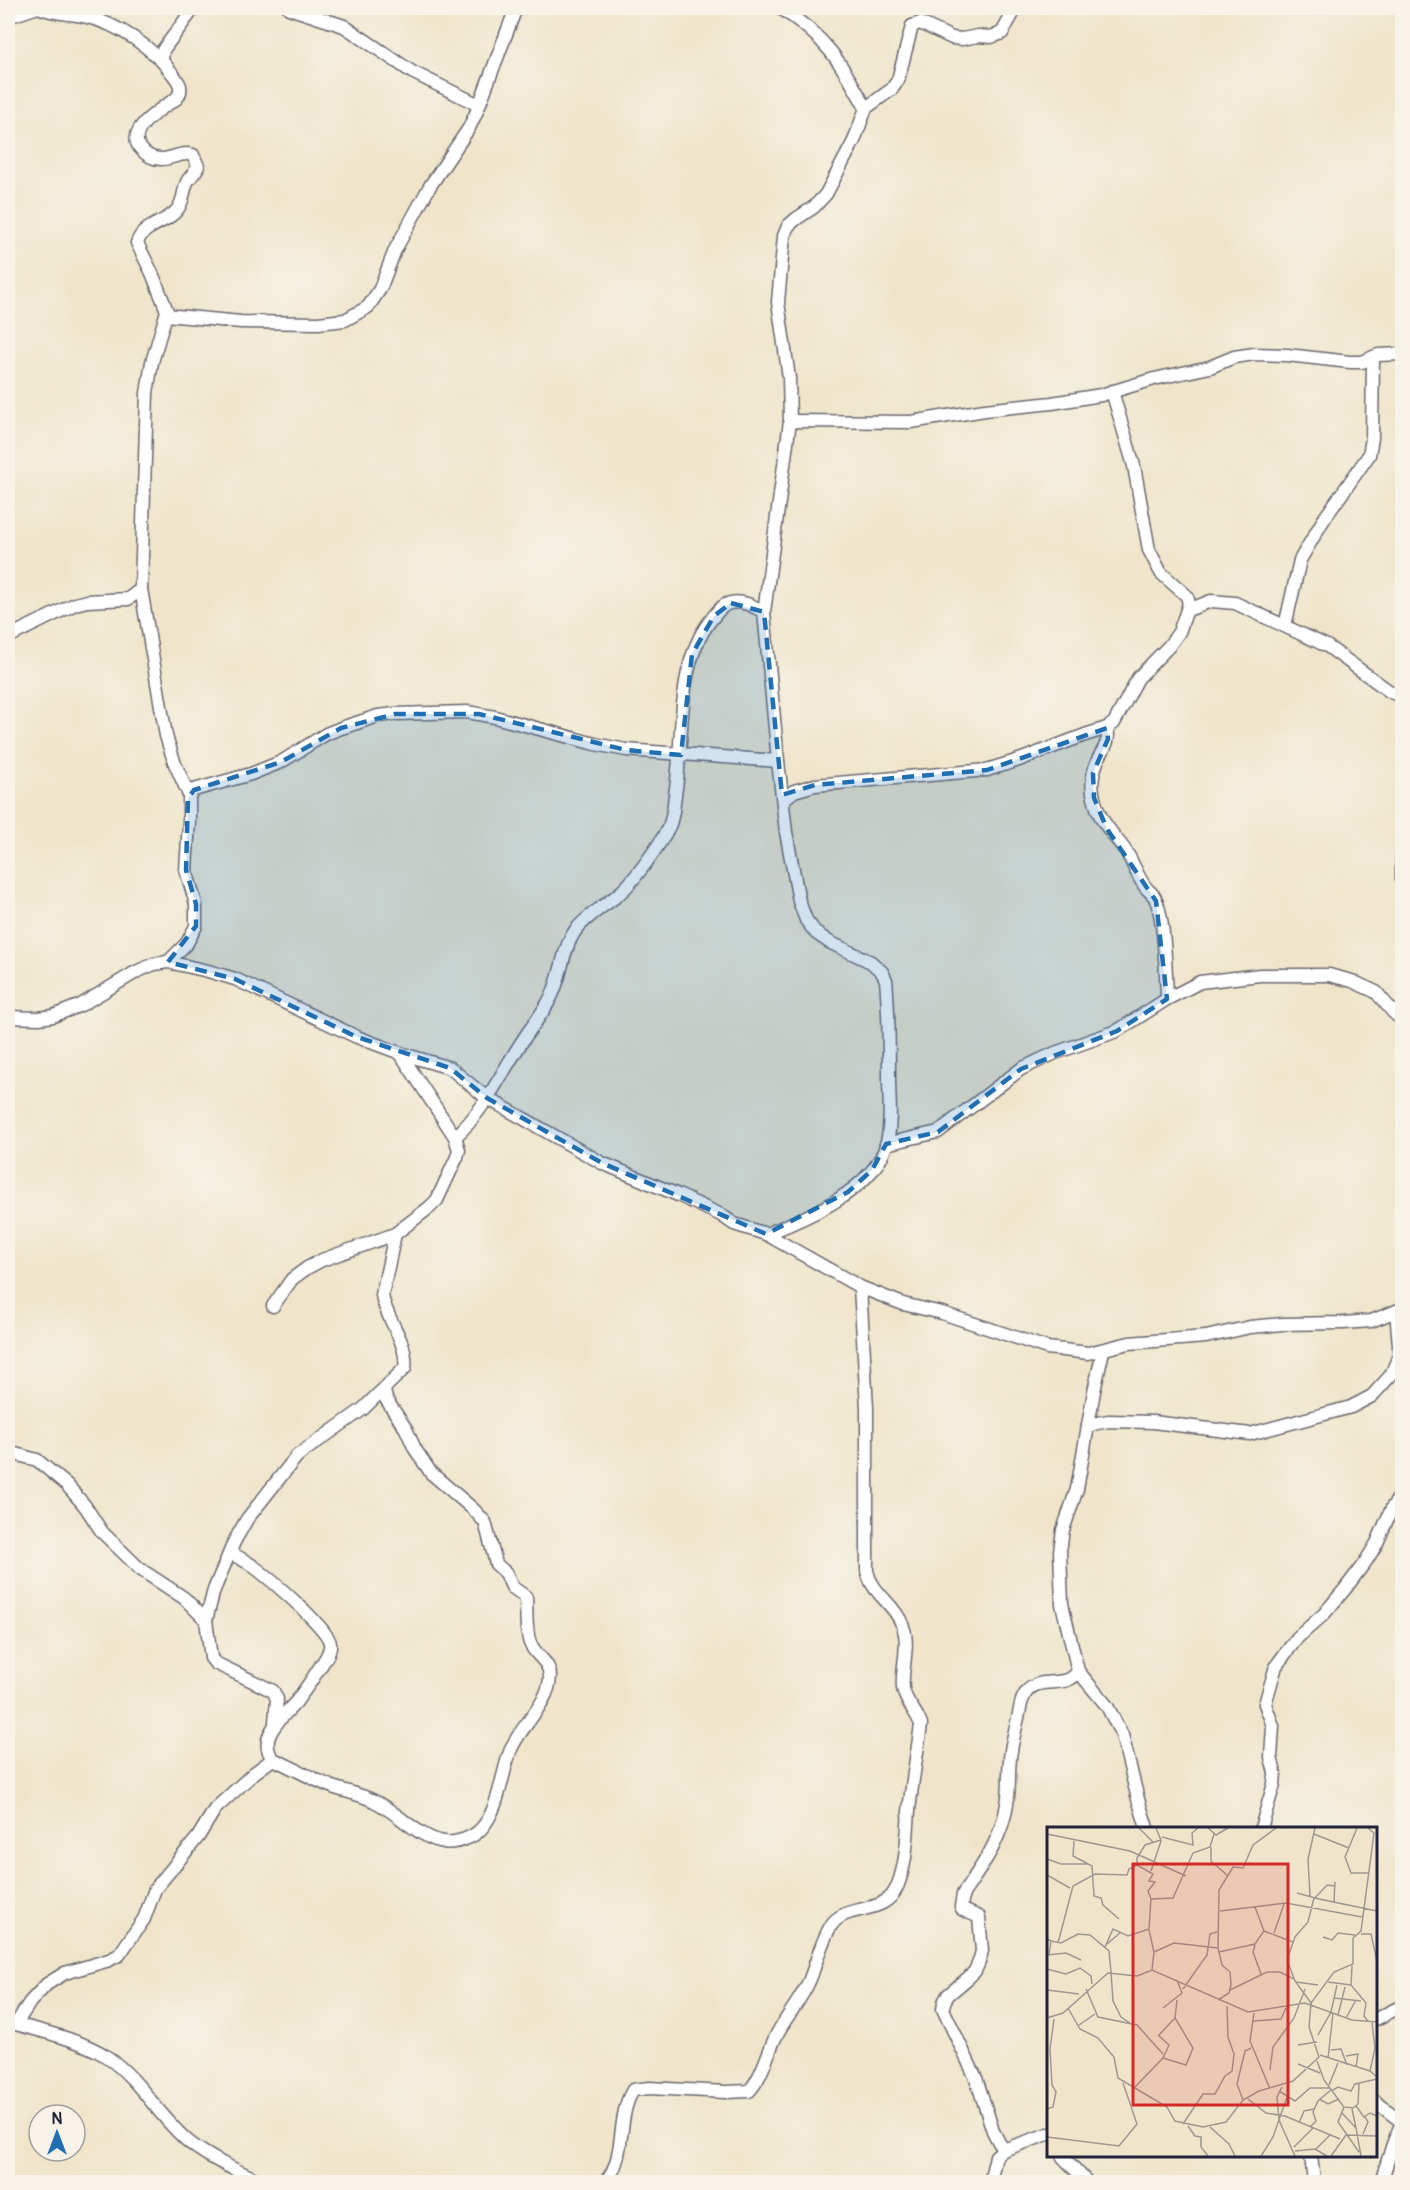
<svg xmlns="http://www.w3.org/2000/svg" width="1410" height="2190" font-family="Pangolin,sans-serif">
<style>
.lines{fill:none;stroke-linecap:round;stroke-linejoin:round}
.minor-casing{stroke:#6a666d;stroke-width:15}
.minor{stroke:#fff;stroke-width:12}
.marked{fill:#1f6fb2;fill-opacity:0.2;stroke:#1f6fb2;stroke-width:4.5;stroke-dasharray:12 8;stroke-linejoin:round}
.inset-road{fill:none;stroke:#9e9791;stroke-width:1.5}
.view{fill:#d62828;fill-opacity:0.15;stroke:#d62828;stroke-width:3}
.inset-edge{fill:none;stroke:#22223b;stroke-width:3}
</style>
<rect width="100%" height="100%" fill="#f7f3e8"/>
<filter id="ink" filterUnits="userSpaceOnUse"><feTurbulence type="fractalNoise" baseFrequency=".0167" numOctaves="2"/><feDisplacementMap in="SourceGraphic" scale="12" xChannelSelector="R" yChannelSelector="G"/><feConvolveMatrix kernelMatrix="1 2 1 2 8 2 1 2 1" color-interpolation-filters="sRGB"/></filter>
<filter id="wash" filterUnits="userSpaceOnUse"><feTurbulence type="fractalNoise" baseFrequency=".008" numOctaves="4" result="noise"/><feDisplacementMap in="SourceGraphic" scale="24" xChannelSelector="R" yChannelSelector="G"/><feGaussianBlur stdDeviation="1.35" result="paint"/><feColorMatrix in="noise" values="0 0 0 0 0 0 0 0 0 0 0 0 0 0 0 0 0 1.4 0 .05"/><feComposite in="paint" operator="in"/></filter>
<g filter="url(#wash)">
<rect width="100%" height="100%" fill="#f0e5cb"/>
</g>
<g filter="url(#ink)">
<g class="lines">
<defs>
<g id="minor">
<path d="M 289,8 L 344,26 L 412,72 L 479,105"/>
<path d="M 780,8 C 826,37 840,61 866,108"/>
<path d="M 8,17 L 35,8"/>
<path d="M 162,60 L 163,50 L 194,8"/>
<path d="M 166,315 L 241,322 L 318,323 L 345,320 L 368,307 L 380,289 L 395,250 L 430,186 L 469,128 L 477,111 L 516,8"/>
<path d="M 790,421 L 911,422 L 985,410 L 1052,403 L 1101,395 L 1154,379 L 1210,367 L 1234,357 L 1254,354 L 1287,355 L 1350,362 L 1362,362 L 1378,355 L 1402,354"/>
<path d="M 141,589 L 166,736 L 175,764 L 189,795"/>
<path d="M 1188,610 L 1211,601 L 1235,603 L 1327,646 L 1389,691 L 1402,697"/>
<path d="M 1285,626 L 1300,560 L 1324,519 L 1369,455 L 1372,438 L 1373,357"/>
<path d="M 8,637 L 75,604 L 87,601 L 128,599 L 141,589 L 147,393 L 152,362 L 167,311 L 152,273 L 137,243 C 143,224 166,224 177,210 C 184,202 183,191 187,182 C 190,176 196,173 198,166 L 193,155 C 183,151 172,159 161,159 C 153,159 146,155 141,149 C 123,130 164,107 177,98 C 184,88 179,82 172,73 C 153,48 118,24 87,17 C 72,13 55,14 41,8"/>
<path d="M 1107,728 C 1111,742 1102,750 1097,762 C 1092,774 1091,786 1094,798 C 1100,823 1113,833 1127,853 C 1133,863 1137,875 1144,885 C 1146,889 1150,891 1153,895 C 1165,909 1166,979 1167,999"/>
<path d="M 783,800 L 794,791 L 815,785 L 987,770 L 1019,760 L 1085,735 L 1107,728 L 1114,723 L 1138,678 L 1169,646 L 1179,632 L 1189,604 L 1187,596 L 1161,573 L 1149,550 L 1134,466 L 1112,391"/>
<path d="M 1402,855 L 1402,879"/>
<path d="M 168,962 L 187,943 L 196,926 L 196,904 L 186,870 L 189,822 L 189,795 L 194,790 L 251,774 L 281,762 L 326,734 L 341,728 L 378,716 L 395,714 L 467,712 L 495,717 L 595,744 L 626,750 L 778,761"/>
<path d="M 8,1017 L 39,1018 L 53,1016 L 81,1005 L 136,972 L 154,964 L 168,962 L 208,971 L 235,979 L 357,1037 L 400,1053 L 450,1068 L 487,1098 L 602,1163 L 678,1195 L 721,1215 L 734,1224 L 766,1234 L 860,1287 L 903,1304 L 942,1313 L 1047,1348 L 1088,1353 L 1129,1343 L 1206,1337 L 1250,1327 L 1283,1324 L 1343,1323 L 1371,1321 L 1402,1309"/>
<path d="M 455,1137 C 486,1109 502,1071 525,1037 C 534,1023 545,1011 552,995 C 562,975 562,950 575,931 C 587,915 605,906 620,893 C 634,881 663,841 670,824 C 674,813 674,799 676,788 C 684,734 676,666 710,621 C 715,615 721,605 730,603 C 743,600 753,606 764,612"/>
<path d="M 886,1144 L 938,1132 L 1021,1069 L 1055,1053 L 1117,1031 L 1167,999 L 1200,982 L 1260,975 L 1329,975 L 1352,981 L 1376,992 L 1393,1012 L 1402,1020"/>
<path d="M 766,1234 C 807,1218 876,1189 887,1142 C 892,1121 889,1098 889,1077 C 889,1045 889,1012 886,980 L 882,972 L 871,962 L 829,942 L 816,933 L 806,920 L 799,901 L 786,832 L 778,761 L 764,612 L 790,421 L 789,378 L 778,302 L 784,236 L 788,226 L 796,219 L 814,207 L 826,194 L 854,141 L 866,108 L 892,89 L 898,80 L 912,26 L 920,23 L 952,38 L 962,39 L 978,36 L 991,37 L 1002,33 L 1016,8"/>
<path d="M 273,1306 L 292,1279 L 307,1268 L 322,1260 L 395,1234 L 430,1207 L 437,1200 L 457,1157 L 459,1150 L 455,1137 L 400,1053"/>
<path d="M 1103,1351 L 1094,1391 L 1077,1489 L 1063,1530 L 1060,1551 L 1062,1604 L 1078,1671 L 1107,1706 L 1122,1735 L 1138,1799 L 1147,1828"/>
<path d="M 1088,1425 L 1108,1421 L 1153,1422 L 1250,1434 L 1351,1407 L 1372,1396 L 1391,1375 L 1398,1358 L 1399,1345 L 1396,1311"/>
<path d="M 8,1452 L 37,1460 L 67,1485 L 85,1506 L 102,1532 L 140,1569 L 184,1598 L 206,1620 L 211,1658 L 215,1663 L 273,1691 L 277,1699 L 275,1722"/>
<path d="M 230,1552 C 237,1557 246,1561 253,1566 C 268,1577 327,1627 330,1643 C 331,1651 326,1658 322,1664 C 314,1677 305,1690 296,1702 C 283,1717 256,1737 273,1759 C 294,1768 314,1780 335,1788 C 348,1792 362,1795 374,1801 C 396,1811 420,1839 444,1842 C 455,1844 473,1838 481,1829 C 500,1808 501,1774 511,1749 C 521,1725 549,1704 550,1677 C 550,1661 535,1656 530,1643 C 525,1630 527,1611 526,1597 L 512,1587 L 506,1573 L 496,1564 L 485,1522 L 473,1509 L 431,1473 L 415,1449 L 406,1429 L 386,1399 L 384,1390"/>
<path d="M 206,1620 L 214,1590 L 234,1542 L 247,1519 L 297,1456 L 363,1409 L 405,1368 C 409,1342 385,1319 382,1295 L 395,1234"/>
<path d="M 1261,1828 L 1274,1784 L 1275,1773 L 1271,1757 L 1273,1726 L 1265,1704 L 1276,1666 L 1297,1638 L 1324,1614 L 1345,1589 L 1366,1561 L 1377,1543 L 1392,1508 L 1402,1493"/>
<path d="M 1376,2019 L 1402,2006"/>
<path d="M 8,2022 C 37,2030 83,2040 107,2057 C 143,2082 158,2117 190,2143 C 212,2160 238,2171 262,2182"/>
<path d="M 16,2024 L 30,2002 L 47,1984 L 65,1973 L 109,1960 L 119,1955 L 144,1919 L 155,1889 L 198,1837 L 215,1809 L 254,1773 L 273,1759"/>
<path d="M 1376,2102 L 1402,2122"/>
<path d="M 1003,2150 L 993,2131 L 976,2078 L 943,2009 L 944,2002 L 948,1995 L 968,1978 L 975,1971 L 979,1962 L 982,1951 L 979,1917 L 963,1910 L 961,1907 L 963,1894 C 982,1866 1002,1839 1007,1804 C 1010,1789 1008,1774 1010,1759 C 1011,1745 1015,1731 1018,1718 C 1020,1711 1020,1703 1024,1696 C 1036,1672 1066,1692 1078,1671"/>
<path d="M 1062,2156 L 1087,2182"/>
<path d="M 1311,2156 L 1314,2182"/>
<path d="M 605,2182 C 627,2159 616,2117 633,2090 L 649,2088 L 726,2092 L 749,2091 C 762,2078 768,2051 777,2034 C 787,2015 802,1999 810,1979 C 817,1961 821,1941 832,1924 C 848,1903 885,1916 897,1887 C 907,1863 907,1836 909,1811 C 912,1782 917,1754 921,1725 C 917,1711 905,1703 903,1688 C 901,1667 911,1644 902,1624 C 894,1603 872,1594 867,1571 L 867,1408 L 860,1287"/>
<path d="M 990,2182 L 996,2156 L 1003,2150 L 1048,2134"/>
<path d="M 1381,2182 L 1393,2144 L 1402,2122"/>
</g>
</defs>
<use href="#minor" class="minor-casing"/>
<use href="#minor" class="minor"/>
</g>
</g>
<path class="marked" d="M 731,603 L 764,612 L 782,795 L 815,785 L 987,770 L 1107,728 L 1108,739 L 1093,773 L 1094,798 L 1107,829 L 1156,901 L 1167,999 L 1117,1031 L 1021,1069 L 938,1132 L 886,1144 L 872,1170 L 848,1192 L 766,1234 L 602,1163 L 487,1098 L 450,1068 L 357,1037 L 235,979 L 168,962 L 196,926 L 196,904 L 186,870 L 188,798 L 194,790 L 281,762 L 341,728 L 395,714 L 479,714 L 626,750 L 681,755 L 692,654 L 714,616 Z"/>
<g transform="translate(1047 1827)">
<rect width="330" height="330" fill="#f0e5cb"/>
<path class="inset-road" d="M 92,1 L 106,15M 161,1 L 169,8 L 181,1M 310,1 L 298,30 L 304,46 L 321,46M 0,7 L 83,24 L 139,49M 267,7 L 302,21M 115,10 L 146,18 L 145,6 L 151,1M 27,14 L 26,29 L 45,39 L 47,69 L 54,71 L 56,78 L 72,92M 164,20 L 164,34 L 181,49M 0,32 L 14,37 L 42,37M 104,44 L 114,14M 0,48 L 23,61M 250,66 L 268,71 L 280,58 L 288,59M 263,69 L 261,32 L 268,1M 104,72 L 126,71 L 146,26 L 163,20 L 167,7M 287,75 L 288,55M 173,84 L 239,76 L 315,90M 102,103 L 107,125M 217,104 L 246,115M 227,106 L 237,77M 314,107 L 324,107 L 330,134M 276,110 L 285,113 L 291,106 L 308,108M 0,112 L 4,114 L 2,128M 4,114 L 14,116 L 31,107 L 43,108 L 62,124 L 64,145M 11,116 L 26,59 L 48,47 L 80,48 L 82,42 L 90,38M 60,117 L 74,105M 208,118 L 206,125 L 214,147M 58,120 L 66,102 L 81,109 L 102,102 L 104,72 L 101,64 L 108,55 L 102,54 L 106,47 L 90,38 L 90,31 L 98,18 L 114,13 L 109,1M 172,125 L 208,117 L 217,104 L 208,80M 0,128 L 19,126 L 34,133M 305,139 L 304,158 L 319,176 L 317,189 L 321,194M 0,142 L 19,147 L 33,141 L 44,149 L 45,157M 105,143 L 107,125 L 127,116 L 171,121M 64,145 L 66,174 L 74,190 L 83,196M 249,155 L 271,158M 281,155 L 304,158M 39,162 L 51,190 L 90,198 L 116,227M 136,162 L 160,128 L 163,107 L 170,105M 0,163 L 32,167M 183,163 L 220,145 L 233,145 L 247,152M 287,171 L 314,174M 171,173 L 182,166 L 184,158 L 183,145 L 175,138 L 171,121 L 172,63 L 186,40 L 196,41 L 206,18 L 229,1M 264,176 L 248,154 L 240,133 L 248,110 L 261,95 L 267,71 L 330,84M 21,181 L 33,202 L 51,211 L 67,230 L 71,251 L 120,280 L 128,294 L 156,300 L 179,295 L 196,273 L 212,264 L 246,254 L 272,230 L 262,200 L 264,176 L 287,145 L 306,137 L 306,111 L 314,104 L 327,6 L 321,1M 116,181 L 135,166 L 130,153M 207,186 L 203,214 L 223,262M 291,188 L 298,160M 0,191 L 16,186 L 61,146 L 90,149 L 105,143 L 201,185 L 258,176 L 305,193 L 330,195M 299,191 L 309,173M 206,194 L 234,192 L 239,181M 32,198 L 48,187M 111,208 L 122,218 L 116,231 L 139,238 L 146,221 L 128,191 L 130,173M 271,208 L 284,185 L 290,158M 111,209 L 128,191M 251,218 L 270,215M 284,223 L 294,222 L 300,238M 273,228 L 323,244 L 330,250M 299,229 L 311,227 L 309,240M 281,232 L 286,186M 270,234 L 277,253 L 297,280 L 291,295 L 312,325M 251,237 L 273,246M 223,243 L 226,220 L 247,191 L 258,162M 323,244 L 328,221 L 325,196M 282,258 L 291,236M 88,260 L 116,231M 235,260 L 230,270 L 232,293 L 248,329M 286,263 L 291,260 L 304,264 L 308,257 L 330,252M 232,264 L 248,274 L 263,261 L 283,261M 201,272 L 219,286 L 238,289 L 293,312M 272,272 L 281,277 L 292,272M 196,273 L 190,257 L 198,224 L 204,221M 309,279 L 317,290 L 323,286 L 330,289M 298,280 L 306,281 L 311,277 L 312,257M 0,282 L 6,280 L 9,265 L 5,258 L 3,222 L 7,192M 305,282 L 309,301M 295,286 L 309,301 L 314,329M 252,296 L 257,284 L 267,282M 136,297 L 156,267 L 168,267 L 178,249 L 185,244 L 187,227 L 181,210 L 180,179M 141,299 L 148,309 L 154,310 L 154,320 L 161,329M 163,300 L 182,317 L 188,329M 263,300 L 269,294 L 266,285 L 271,274 L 285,262M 316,307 L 321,295 L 318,290M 0,310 L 72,319 L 90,297 L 76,256M 247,320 L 266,301M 269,322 L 284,307M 248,324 L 268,322 L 280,329M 214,329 L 226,310 L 240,270M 284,329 L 299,308 L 330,309"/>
<path class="view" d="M 86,37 L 241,37 L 241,278 L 86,278 Z"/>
<rect width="330" height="330" class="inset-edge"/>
</g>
<rect width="1410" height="2190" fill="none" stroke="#f7f3e8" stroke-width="30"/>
<g transform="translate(57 2133)"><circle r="28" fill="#f7f3e8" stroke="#a29fa3" stroke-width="1.5"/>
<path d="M0-4.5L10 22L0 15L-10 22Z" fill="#1f6fb2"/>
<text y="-9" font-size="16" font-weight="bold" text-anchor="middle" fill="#22223b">N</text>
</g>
</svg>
